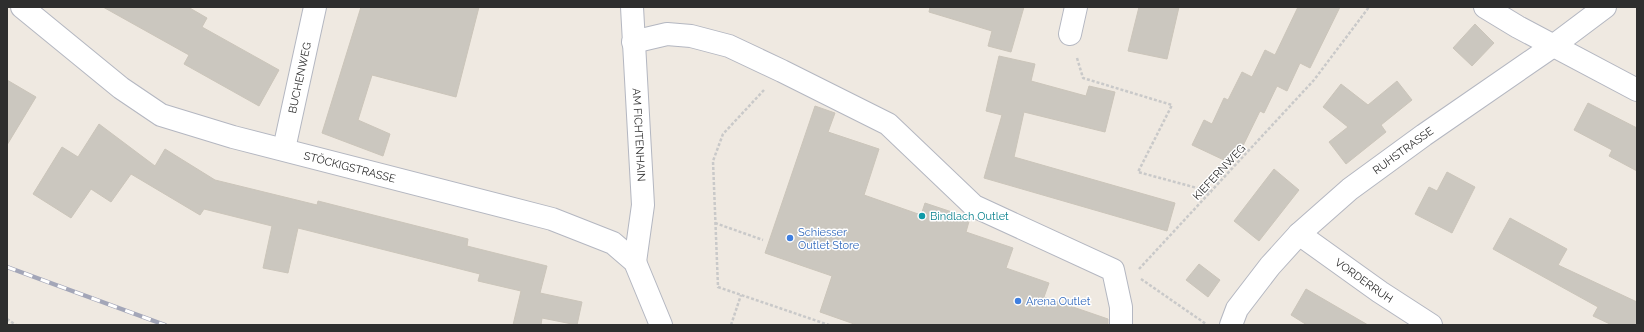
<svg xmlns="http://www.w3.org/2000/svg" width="1644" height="332" font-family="Raleway,sans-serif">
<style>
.building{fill:#cbc7bf;stroke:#cbc5ba}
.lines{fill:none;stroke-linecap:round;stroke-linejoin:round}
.minor-casing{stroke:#b4b7c1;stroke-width:24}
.path{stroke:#c9c9c9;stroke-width:2.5;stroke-dasharray:3 2;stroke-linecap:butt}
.minor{stroke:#fff;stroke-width:22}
.rail-casing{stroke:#a3a6b8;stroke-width:4.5}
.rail{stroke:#fff;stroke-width:3;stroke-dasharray:9;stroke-linecap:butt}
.culture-dot{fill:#0f9aa8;stroke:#fff;stroke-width:1.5}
.shop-dot{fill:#3f7fe0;stroke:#fff;stroke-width:1.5}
.labels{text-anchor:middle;stroke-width:3;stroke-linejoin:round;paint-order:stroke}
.street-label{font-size:11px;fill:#2e2e2e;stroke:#fff}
.culture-label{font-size:11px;fill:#0d838f;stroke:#fff;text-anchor:start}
.shop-label{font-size:11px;fill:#366cbe;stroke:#fff;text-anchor:start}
</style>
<rect width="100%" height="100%" fill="#efe9e1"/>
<g class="building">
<path d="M 103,7 L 188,7 L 207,18 L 202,27 L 279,70 L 259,106 L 184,64 L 189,55 Z"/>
<path d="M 361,7 L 479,7 L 456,97 L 372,75 L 358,120 L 390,134 L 383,156 L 322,133 Z"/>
<path d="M 930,7 L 1024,7 L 1011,52 L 988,46 L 992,31 L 929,12 Z"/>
<path d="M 1139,7 L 1179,7 L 1167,59 L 1128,51 Z"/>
<path d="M 1298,7 L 1340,7 L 1310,68 L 1300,63 L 1287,91 L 1277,86 L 1264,113 L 1260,111 L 1238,156 L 1231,150 L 1226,161 L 1192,145 L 1204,120 L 1212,124 L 1224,98 L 1228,100 L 1242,72 L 1252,77 L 1265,50 L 1275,55 Z"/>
<path d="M 1475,24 L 1494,43 L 1472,66 L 1453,48 Z"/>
<path d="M 999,56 L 1035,64 L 1031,81 L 1086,96 L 1089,86 L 1115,92 L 1105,132 L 1024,112 L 1014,157 L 1175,203 L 1167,231 L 984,178 L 1002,115 L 986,111 Z"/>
<path d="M 7,80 L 36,97 L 7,145 Z"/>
<path d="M 1397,81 L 1412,100 L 1381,125 L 1386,132 L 1346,164 L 1329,142 L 1348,127 L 1323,107 L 1341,84 L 1368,105 Z"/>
<path d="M 1588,103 L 1637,128 L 1637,171 L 1609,156 L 1612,150 L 1574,130 Z"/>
<path d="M 815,106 L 835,113 L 828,132 L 879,149 L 864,195 L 921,215 L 925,203 L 970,218 L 966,232 L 1013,248 L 1006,268 L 1049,283 L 1044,297 L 1108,319 L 1108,325 L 857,325 L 820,312 L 832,276 L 765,253 Z"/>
<path d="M 99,124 L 155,166 L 165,149 L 215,180 L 317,205 L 318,201 L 468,239 L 467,246 L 547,266 L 540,293 L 582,302 L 577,325 L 542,318 L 541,325 L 513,325 L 521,291 L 478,281 L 480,274 L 298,228 L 288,273 L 263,268 L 272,226 L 204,209 L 200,215 L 131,174 L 111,202 L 91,189 L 71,218 L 33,194 L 62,147 L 78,157 Z"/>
<path d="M 1274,169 L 1299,190 L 1259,241 L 1234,221 Z"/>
<path d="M 1447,172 L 1475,187 L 1452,233 L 1415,214 L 1429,187 L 1437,191 Z"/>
<path d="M 1510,218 L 1567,249 L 1558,265 L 1637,302 L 1637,325 L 1612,325 L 1593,316 L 1598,307 L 1493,249 Z"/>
<path d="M 1199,264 L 1220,280 L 1208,297 L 1186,280 Z"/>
<path d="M 1306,289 L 1368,325 L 1307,325 L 1291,315 Z"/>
</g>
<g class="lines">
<defs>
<g id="minor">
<path id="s1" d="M 22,7 L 121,88 L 161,115 L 233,137 L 552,219 L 613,243 L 635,262 L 661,325"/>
<path id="s2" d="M 632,7 L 643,205 L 635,262"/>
<path d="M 1485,7 L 1518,27 L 1637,90"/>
<path d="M 1070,34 L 1076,7"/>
<path d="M 633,42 L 667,34 L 691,36 L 729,46 L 782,71 L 888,124 L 974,206 L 1113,270 L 1121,307 L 1121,325"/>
<path id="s3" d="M 284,149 L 315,7"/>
<path id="s4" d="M 1299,234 L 1380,292 L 1431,325"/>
<path id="s5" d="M 1231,325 L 1237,309 L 1270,266 L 1299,234 L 1350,189 L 1424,135 L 1553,46 L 1605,7"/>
</g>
</defs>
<use href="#minor" class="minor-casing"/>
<g class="path">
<path d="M 1077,58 L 1083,78 L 1172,105 L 1138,172 L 1212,192"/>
<path d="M 764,90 L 723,134 L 713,161 L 718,287 L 829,325"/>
<path d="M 715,223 L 763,240"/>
<path d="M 1139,269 L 1314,80 L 1369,7"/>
<path d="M 1141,279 L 1206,324"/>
<path d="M 7,319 L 16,325"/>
<path d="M 731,325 L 741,295"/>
</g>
<use href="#minor" class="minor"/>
<defs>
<path id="rail" d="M 7,267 L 165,325"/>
</defs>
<use href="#rail" class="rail-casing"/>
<use href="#rail" class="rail"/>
</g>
<circle class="culture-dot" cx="922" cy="216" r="4"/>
<g class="shop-dot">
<circle cx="790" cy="238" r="4"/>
<circle cx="1018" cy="301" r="4"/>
</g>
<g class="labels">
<g class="street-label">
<text dy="4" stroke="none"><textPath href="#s3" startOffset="73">BUCHENWEG</textPath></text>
<text dy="4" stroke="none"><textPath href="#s2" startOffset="128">AM FICHTENHAIN</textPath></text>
<text dy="4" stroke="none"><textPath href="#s5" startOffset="248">RUHSTRASSE</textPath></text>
<text dy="4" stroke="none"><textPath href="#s1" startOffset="372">STÖCKIGSTRASSE</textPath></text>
<text transform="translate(1219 172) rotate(-47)" y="4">KIEFERNWEG</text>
<text dy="4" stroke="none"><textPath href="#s4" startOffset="80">VORDERRUH</textPath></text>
</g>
<g class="culture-label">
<text x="930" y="220">Bindlach Outlet</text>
</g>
<g class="shop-label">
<text x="798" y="236">Schiesser<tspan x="798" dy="13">Outlet Store</tspan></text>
<text x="1026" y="305">Arena Outlet</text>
</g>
</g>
<rect width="1644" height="332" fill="none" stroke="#2e2e2e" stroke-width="16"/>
</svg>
